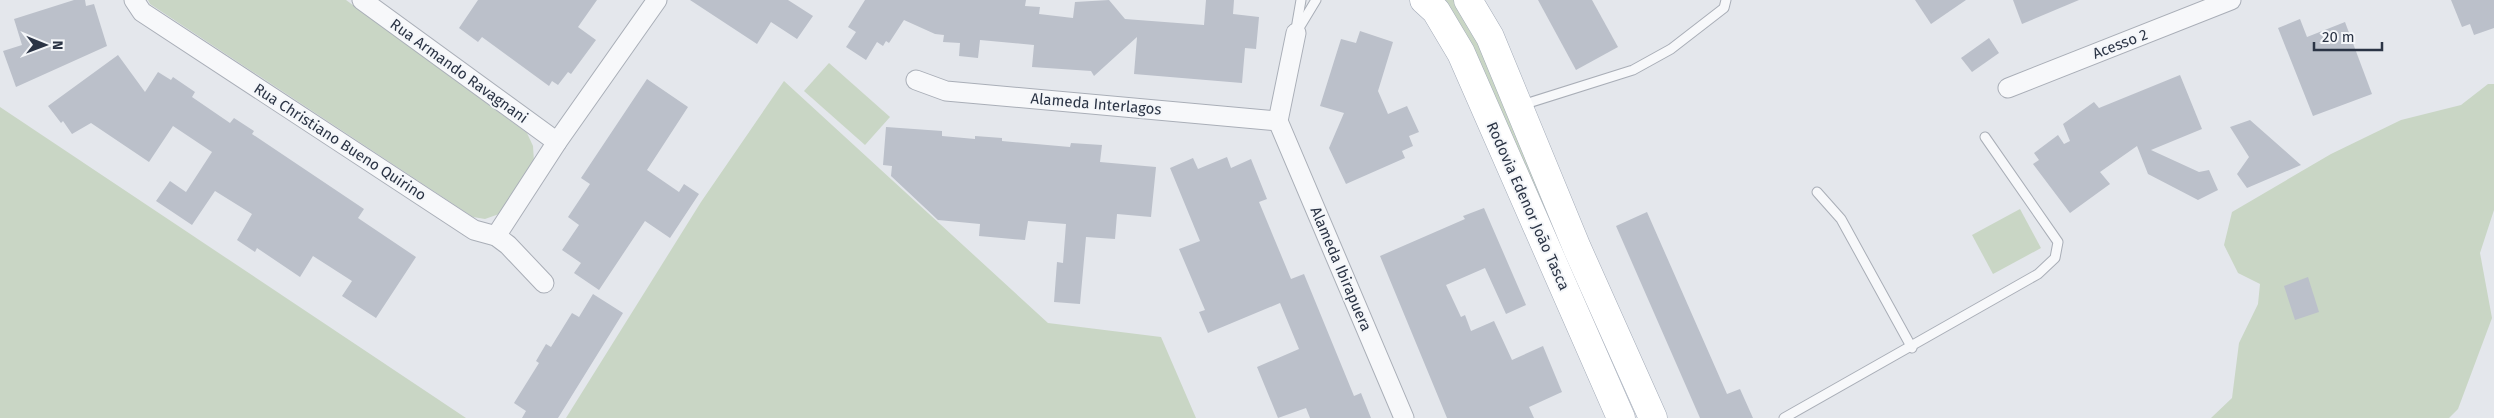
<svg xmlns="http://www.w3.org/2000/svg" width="2494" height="418" font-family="'Fira Sans',sans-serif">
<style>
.green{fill:#c9d6c5}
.building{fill:#bbc0ca}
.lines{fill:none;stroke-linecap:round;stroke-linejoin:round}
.service-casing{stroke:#a9aeb7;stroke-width:11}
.minor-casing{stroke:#a9aeb7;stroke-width:21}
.primary-casing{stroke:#a3abb8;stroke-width:29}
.service{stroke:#f7f8fa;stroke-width:9}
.minor{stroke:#f7f8fa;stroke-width:19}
.primary{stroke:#fff;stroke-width:28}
.labels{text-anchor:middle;stroke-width:4;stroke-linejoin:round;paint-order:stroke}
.street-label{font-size:15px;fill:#2b3445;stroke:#f4f6f9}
</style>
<rect width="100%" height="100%" fill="#e4e7ec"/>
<g class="green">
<path d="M 148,0 L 346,0 L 527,133 L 533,146 L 534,162 L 499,214 L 485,219 L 473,217 L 150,4 Z"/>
<path d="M 1445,0 L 1456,0 L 1471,26 L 1566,245 L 1558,249 L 1466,34 Z"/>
<path d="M 829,63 L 890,117 L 865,145 L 804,91 Z"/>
<path d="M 784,81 L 1048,323 L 1161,337 L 1196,418 L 566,418 L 701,202 Z"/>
<path d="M 2488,84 L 2494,84 L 2494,210 L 2480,253 L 2492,318 L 2458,409 L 2449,418 L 2211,418 L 2232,398 L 2239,343 L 2258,304 L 2260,284 L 2238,273 L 2224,245 L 2232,212 L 2331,154 L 2401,120 L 2461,105 Z"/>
<path d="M 0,107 L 466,418 L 0,418 Z"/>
<path d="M 2020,209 L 2041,248 L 1993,274 L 1972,235 Z"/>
</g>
<g class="building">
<path d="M 74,0 L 85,0 L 86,6 L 94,4 L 107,46 L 16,87 L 3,51 L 22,45 L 14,19 Z"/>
<path d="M 478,0 L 597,0 L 578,27 L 596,40 L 571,74 L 568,72 L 558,85 L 552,81 L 549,86 L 482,37 L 478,42 L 459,28 Z"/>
<path d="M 690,0 L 788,0 L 813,16 L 797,39 L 771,22 L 757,44 Z"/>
<path d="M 865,0 L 1026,0 L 1025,6 L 1040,7 L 1039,14 L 1073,18 L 1075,2 L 1109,0 L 1125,19 L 1204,25 L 1206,0 L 1234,0 L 1233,14 L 1259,17 L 1256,49 L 1245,48 L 1242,83 L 1134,74 L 1137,37 L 1094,76 L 1091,71 L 1032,67 L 1034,45 L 980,40 L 978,58 L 959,56 L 960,43 L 943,42 L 944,35 L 935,34 L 904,20 L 889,43 L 886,41 L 883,46 L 877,42 L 866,60 L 846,47 L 856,32 L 848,27 Z"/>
<path d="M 1538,0 L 1592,0 L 1618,47 L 1576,70 Z"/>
<path d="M 1915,0 L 1966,0 L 1931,24 Z"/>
<path d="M 2013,0 L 2079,0 L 2022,24 Z"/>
<path d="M 2451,0 L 2494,0 L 2494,28 L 2474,35 L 2470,24 L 2462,27 Z"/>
<path d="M 2300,19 L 2307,37 L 2345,22 L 2372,94 L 2313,116 L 2278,28 Z"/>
<path d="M 1360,31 L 1393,42 L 1378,91 L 1388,114 L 1407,106 L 1419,132 L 1409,136 L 1413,146 L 1402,151 L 1405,158 L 1346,184 L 1329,148 L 1344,113 L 1320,106 L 1341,39 L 1356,43 Z"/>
<path d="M 1989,38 L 1999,53 L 1972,72 L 1961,58 Z"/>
<path d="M 118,55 L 145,92 L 158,72 L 171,80 L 173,77 L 195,92 L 192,97 L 230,123 L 234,118 L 254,131 L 252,134 L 364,209 L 358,218 L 416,257 L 376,318 L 342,296 L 352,281 L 313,256 L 300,277 L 257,248 L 255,252 L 237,240 L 252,214 L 215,191 L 192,225 L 156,201 L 170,181 L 186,192 L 212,152 L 173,126 L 149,162 L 91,123 L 72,134 L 63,121 L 61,123 L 48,106 Z"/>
<path d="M 2180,75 L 2202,129 L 2151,150 L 2199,172 L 2209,170 L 2218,190 L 2198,200 L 2148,174 L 2137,146 L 2100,172 L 2110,184 L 2070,213 L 2033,164 L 2039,160 L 2034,153 L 2058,135 L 2064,144 L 2070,141 L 2063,124 L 2094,102 L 2099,108 Z"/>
<path d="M 647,79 L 688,107 L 647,170 L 679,192 L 684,184 L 699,194 L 670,238 L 645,221 L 599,290 L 574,273 L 581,263 L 562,250 L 579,225 L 568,217 L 590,184 L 581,178 Z"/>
<path d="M 2250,120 L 2301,165 L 2247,188 L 2237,174 L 2249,157 L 2230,127 Z"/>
<path d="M 886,127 L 942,131 L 942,136 L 975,139 L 975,136 L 1002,138 L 1002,141 L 1070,147 L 1071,143 L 1102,145 L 1100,162 L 1156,167 L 1151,217 L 1117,214 L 1115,239 L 1086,237 L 1080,304 L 1054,302 L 1057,262 L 1063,263 L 1066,224 L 1028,221 L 1025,240 L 979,236 L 980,224 L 938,220 L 891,176 L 892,166 L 883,165 Z"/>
<path d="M 1227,157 L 1231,168 L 1251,159 L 1267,199 L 1259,202 L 1291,279 L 1304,274 L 1354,396 L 1361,393 L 1371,418 L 1310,418 L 1306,408 L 1278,418 L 1257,367 L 1299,349 L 1280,303 L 1208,333 L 1199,312 L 1205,310 L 1179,249 L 1200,241 L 1170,168 L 1193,158 L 1198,169 Z"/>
<path d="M 1484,208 L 1526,305 L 1506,314 L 1485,268 L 1446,285 L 1461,317 L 1465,315 L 1471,331 L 1494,321 L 1512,360 L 1543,346 L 1562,392 L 1529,407 L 1534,418 L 1447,418 L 1380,256 L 1465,219 L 1463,216 Z"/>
<path d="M 1647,212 L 1727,394 L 1740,389 L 1753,418 L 1700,418 L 1616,226 Z"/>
<path d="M 2308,277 L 2319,312 L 2295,320 L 2284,286 Z"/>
<path d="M 593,294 L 623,313 L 558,418 L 522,418 L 526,411 L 514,403 L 539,363 L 536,361 L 546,344 L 551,347 L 572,313 L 579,317 Z"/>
</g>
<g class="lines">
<defs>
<g id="service">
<path d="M 1296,29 L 1301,0"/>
<path d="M 1296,33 L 1316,0"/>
<path d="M 1522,105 L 1633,70 L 1671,49 L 1724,8 L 1726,0"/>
<path d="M 1817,192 L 1841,219 L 1912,348"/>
<path d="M 1784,418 L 2038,274 L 2055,258 L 2058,242 L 1985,137"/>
</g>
<g id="minor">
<path d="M 134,0 L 142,12 L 474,230 L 496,236 L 508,245 L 544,283"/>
<path d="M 362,0 L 557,142"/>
<path d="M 916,80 L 946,91 L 1278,121"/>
<path d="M 2008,88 L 2231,0"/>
<path d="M 1278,121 L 1404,418"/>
<path d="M 1278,121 L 1296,33"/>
<path d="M 496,236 L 557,142 L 657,0"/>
</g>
<g id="primary">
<path d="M 1424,0 L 1436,11 L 1461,53 L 1621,418"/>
<path d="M 1468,0 L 1490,37 L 1577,248 L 1653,418"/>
</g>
</defs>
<use href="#service" class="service-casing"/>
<use href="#minor" class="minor-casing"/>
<use href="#primary" class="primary-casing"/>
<use href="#service" class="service"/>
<use href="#minor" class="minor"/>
<use href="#primary" class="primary"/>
</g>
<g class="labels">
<g class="street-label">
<text transform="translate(2120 44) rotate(-21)" y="5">Acesso 2</text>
<text transform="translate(459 71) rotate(36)" y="5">Rua Armando Ravagnani</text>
<text transform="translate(1096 104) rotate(5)" y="5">Alameda Interlagos</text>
<text transform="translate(340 142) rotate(33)" y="5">Rua Christiano Bueno Quirino</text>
<text transform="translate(1528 206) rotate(66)" y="5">Rodovia Edenor João Tasca</text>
<text transform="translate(1341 269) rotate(67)" y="5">Alameda Ibirapuera</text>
</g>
</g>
<g transform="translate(45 45) rotate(91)" stroke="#f4f6f9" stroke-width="4" paint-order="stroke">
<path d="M0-4L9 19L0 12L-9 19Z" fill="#2b3445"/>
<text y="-8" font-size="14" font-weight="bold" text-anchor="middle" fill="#2b3445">N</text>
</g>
<path d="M2314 42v8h68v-8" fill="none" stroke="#2b3445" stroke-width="2.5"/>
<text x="2322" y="42" font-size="15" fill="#2b3445" stroke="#f4f6f9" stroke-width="4" paint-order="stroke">20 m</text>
</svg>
